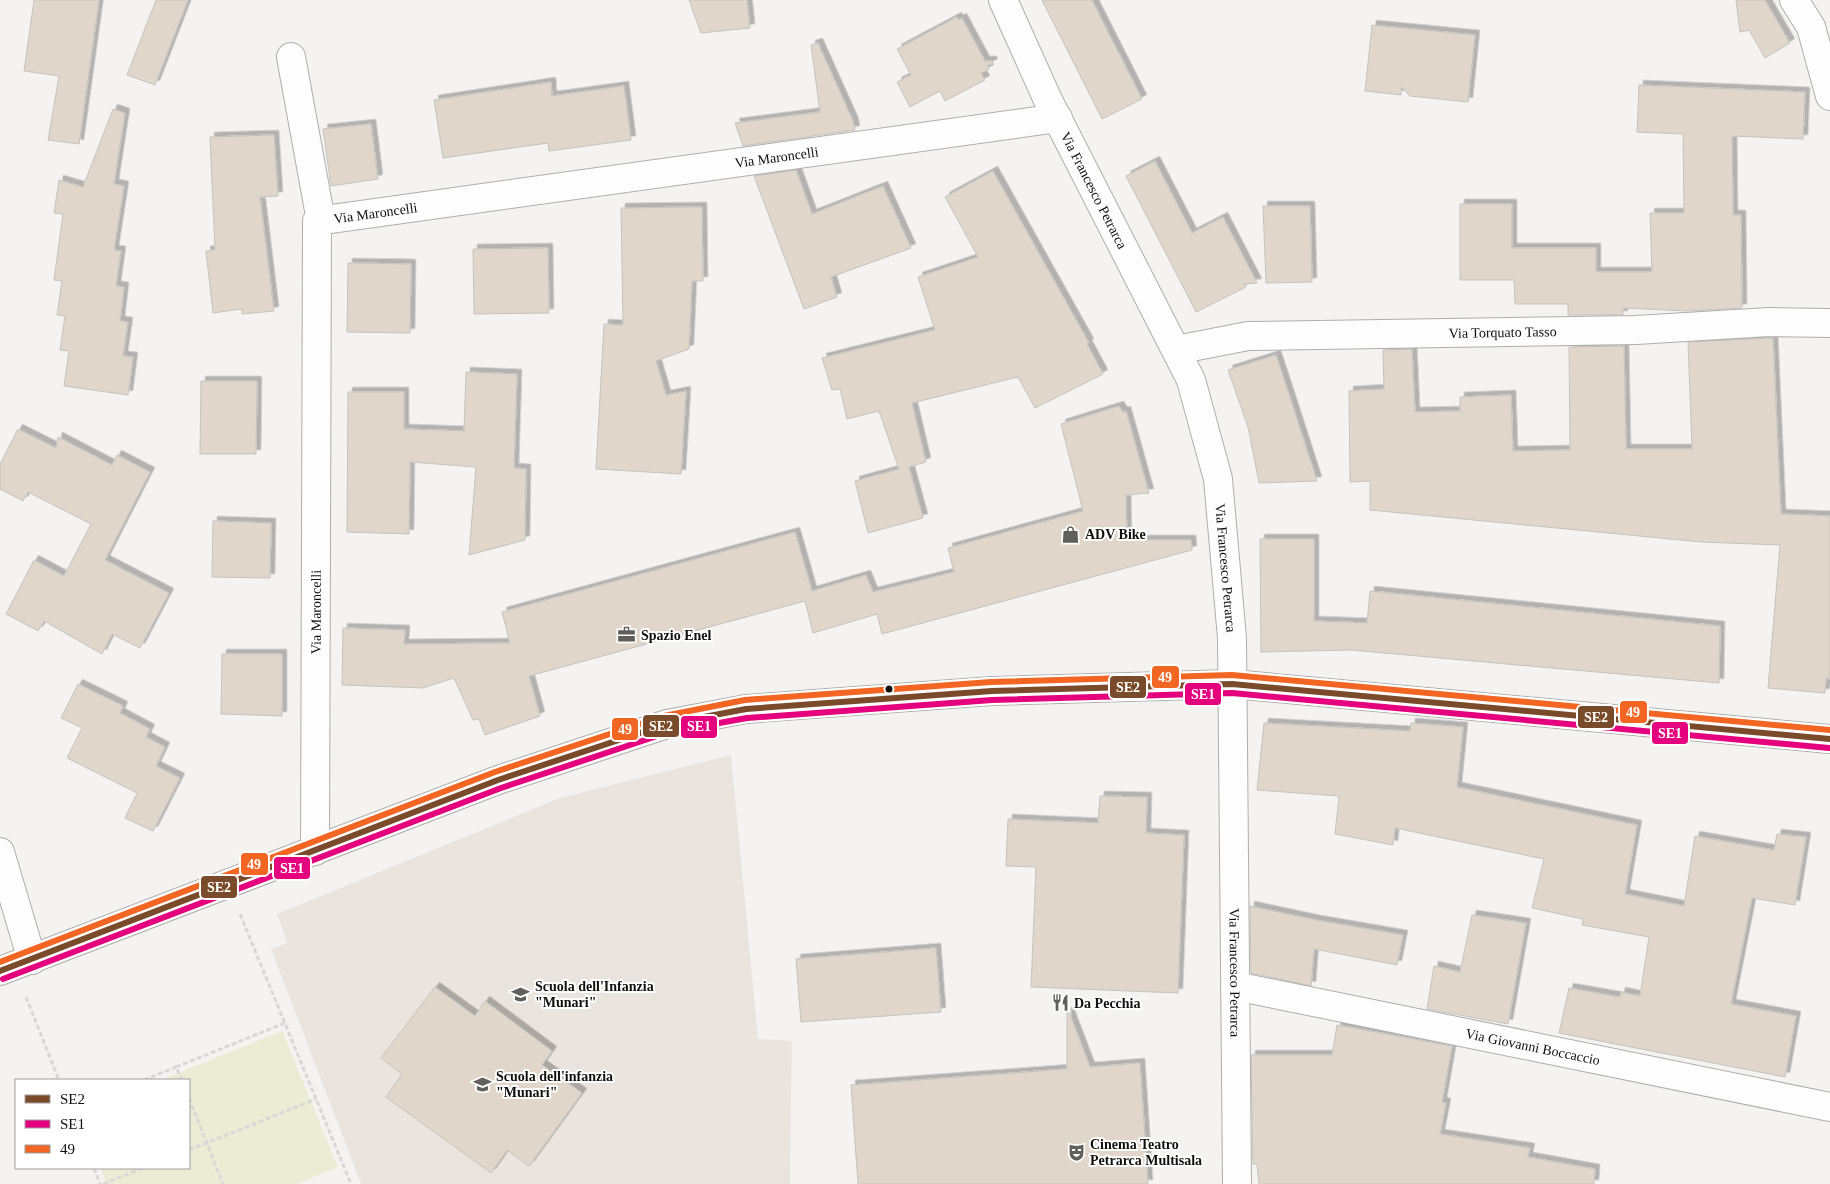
<svg xmlns="http://www.w3.org/2000/svg" width="1830" height="1184" font-family="Georgia,serif">
<style>
.built{fill:#e9e4de}
.green{fill:#ebecd3}
.building{fill:#e0d6c9;stroke:#c4c3c1;filter:url(#shadow)}
.lines{fill:none;stroke-linecap:round;stroke-linejoin:round}
.minor-casing{stroke:#afaead;stroke-width:30}
.secondary-casing{stroke:#afaead;stroke-width:30}
.path{stroke:#d9d8d8;stroke-width:3;stroke-dasharray:5 2.5;stroke-linecap:butt}
.minor{stroke:#fdfdfd;stroke-width:28}
.secondary{stroke:#f6f4f1;stroke-width:28}
.bus-1-casing{stroke:#fff;stroke-width:10}
.bus-2-casing{stroke:#fff;stroke-width:10}
.bus-3-casing{stroke:#fff;stroke-width:10}
.bus-1{stroke:#7a4b2a;stroke-width:6}
.bus-2{stroke:#e5007d;stroke-width:6}
.bus-3{stroke:#f26522;stroke-width:6}
.bus-dot{fill:#100f0e;stroke:#fff;stroke-width:2}
.labels{text-anchor:middle;stroke-width:4;stroke-linejoin:round;paint-order:stroke}
.street-label{font-size:14px;fill:#100f0e;stroke:#fff}
.poi-label{font-size:14px;font-weight:bold;fill:#100f0e;stroke:#fff;text-anchor:start}
.line-badge{stroke:#fff;stroke-width:2}
.badge-label{font-size:14px;text-anchor:middle;font-weight:bold;fill:#fff}
</style>
<defs>
<filter id="shadow"><feDropShadow dx="4.5" dy="-4.5" stdDeviation="0" flood-color="#0004"/></filter>
</defs>
<rect width="100%" height="100%" fill="#f4f3f1"/>
<path class="built" d="M 731,755 L 758,1039 L 792,1041 L 790,1184 L 361,1184 L 271,949 L 287,943 L 277,914 L 560,798 Z"/>
<path class="green" d="M 282,1031 L 338,1167 L 297,1184 L 107,1184 L 100,1168 L 189,1168 L 189,1080 L 161,1080 Z"/>
<g class="building">
<path d="M 34,0 L 99,0 L 79,144 L 48,140 L 59,76 L 24,71 Z"/>
<path d="M 156,0 L 188,0 L 155,85 L 127,75 Z"/>
<path d="M 689,0 L 747,0 L 750,28 L 701,33 Z"/>
<path d="M 1042,0 L 1092,0 L 1142,99 L 1102,119 Z"/>
<path d="M 1736,0 L 1765,0 L 1790,43 L 1765,58 L 1749,30 L 1740,32 Z"/>
<path d="M 957,17 L 958,20 L 962,18 L 985,61 L 992,61 L 993,63 L 987,66 L 989,69 L 981,73 L 985,80 L 945,101 L 940,91 L 910,107 L 897,82 L 911,75 L 897,49 Z"/>
<path d="M 1372,25 L 1475,35 L 1468,102 L 1410,96 L 1401,87 L 1401,95 L 1365,91 Z"/>
<path d="M 818,43 L 853,121 L 855,130 L 743,146 L 735,123 L 820,112 L 811,45 Z"/>
<path d="M 551,82 L 552,96 L 624,86 L 631,140 L 549,151 L 548,143 L 443,158 L 434,100 Z"/>
<path d="M 1639,85 L 1805,92 L 1803,139 L 1732,136 L 1733,215 L 1741,215 L 1742,308 L 1687,311 L 1623,308 L 1623,315 L 1568,315 L 1568,304 L 1515,304 L 1514,280 L 1460,280 L 1460,204 L 1512,204 L 1512,248 L 1596,248 L 1596,272 L 1652,272 L 1650,213 L 1684,213 L 1683,134 L 1637,132 Z"/>
<path d="M 113,109 L 125,113 L 114,184 L 124,186 L 114,250 L 121,251 L 116,286 L 124,287 L 120,321 L 128,322 L 123,356 L 133,357 L 128,395 L 64,386 L 69,351 L 60,350 L 65,316 L 57,315 L 62,281 L 54,280 L 63,214 L 54,213 L 59,180 L 83,187 Z"/>
<path d="M 371,124 L 378,179 L 331,186 L 323,129 Z"/>
<path d="M 274,135 L 278,196 L 260,197 L 274,311 L 242,314 L 242,309 L 213,313 L 206,251 L 215,250 L 210,137 Z"/>
<path d="M 1155,161 L 1192,233 L 1223,217 L 1257,283 L 1244,284 L 1246,287 L 1196,312 L 1126,176 Z"/>
<path d="M 796,170 L 812,214 L 883,186 L 911,248 L 831,277 L 837,297 L 804,309 L 754,176 Z"/>
<path d="M 993,171 L 1089,343 L 1087,344 L 1103,374 L 1035,408 L 1018,377 L 912,403 L 926,462 L 909,467 L 923,518 L 868,533 L 855,481 L 899,469 L 879,411 L 847,419 L 840,389 L 832,390 L 822,358 L 935,330 L 918,277 L 978,257 L 945,197 Z"/>
<path d="M 1263,206 L 1310,206 L 1312,282 L 1266,283 Z"/>
<path d="M 702,207 L 703,281 L 692,281 L 689,349 L 656,361 L 666,395 L 686,391 L 681,474 L 596,469 L 604,324 L 623,325 L 621,208 Z"/>
<path d="M 548,248 L 549,313 L 474,314 L 473,249 Z"/>
<path d="M 348,263 L 411,264 L 410,333 L 347,332 Z"/>
<path d="M 1773,338 L 1781,514 L 1830,516 L 1830,679 L 1826,678 L 1825,693 L 1768,688 L 1780,545 L 1701,542 L 1370,510 L 1370,481 L 1350,482 L 1349,391 L 1384,389 L 1383,350 L 1412,349 L 1415,412 L 1460,411 L 1460,397 L 1511,395 L 1513,451 L 1570,450 L 1569,347 L 1624,346 L 1626,449 L 1692,449 L 1688,342 Z"/>
<path d="M 1276,355 L 1286,385 L 1317,481 L 1259,483 L 1248,427 L 1228,370 Z"/>
<path d="M 466,372 L 517,374 L 514,468 L 526,469 L 525,540 L 469,555 L 476,467 L 410,462 L 409,534 L 347,532 L 348,392 L 404,392 L 404,429 L 464,431 Z"/>
<path d="M 201,381 L 257,381 L 256,454 L 200,454 Z"/>
<path d="M 1119,406 L 1123,412 L 1126,411 L 1149,493 L 1126,495 L 1127,540 L 1191,540 L 1192,550 L 882,634 L 877,614 L 813,633 L 805,601 L 529,676 L 540,716 L 485,735 L 479,719 L 473,720 L 454,678 L 423,688 L 342,685 L 343,628 L 405,630 L 404,644 L 510,643 L 502,612 L 795,532 L 812,591 L 866,575 L 873,592 L 954,572 L 948,548 L 1083,511 L 1061,424 Z"/>
<path d="M 18,429 L 56,448 L 58,437 L 112,465 L 117,455 L 150,472 L 105,560 L 169,593 L 140,648 L 112,634 L 102,654 L 44,621 L 38,631 L 6,614 L 34,560 L 64,576 L 91,524 L 28,492 L 23,501 L 0,489 L 0,464 Z"/>
<path d="M 213,521 L 271,523 L 270,578 L 212,577 Z"/>
<path d="M 1260,539 L 1314,539 L 1314,621 L 1367,623 L 1370,591 L 1720,626 L 1719,683 L 1351,650 L 1261,652 Z"/>
<path d="M 222,654 L 282,654 L 282,716 L 221,714 Z"/>
<path d="M 78,684 L 123,706 L 120,713 L 150,729 L 146,737 L 165,747 L 156,766 L 180,778 L 153,831 L 125,818 L 137,793 L 67,758 L 82,728 L 61,718 Z"/>
<path d="M 1264,723 L 1410,731 L 1411,723 L 1463,727 L 1457,787 L 1637,825 L 1625,894 L 1684,906 L 1695,836 L 1774,850 L 1777,834 L 1806,837 L 1795,905 L 1752,898 L 1731,1004 L 1796,1016 L 1785,1077 L 1559,1033 L 1569,988 L 1620,997 L 1621,992 L 1640,996 L 1649,937 L 1582,925 L 1583,919 L 1532,908 L 1544,859 L 1395,828 L 1393,845 L 1335,834 L 1339,796 L 1257,790 Z"/>
<path d="M 1100,796 L 1147,797 L 1146,833 L 1184,835 L 1178,993 L 1031,987 L 1036,867 L 1006,866 L 1008,819 L 1098,823 Z"/>
<path d="M 1250,906 L 1316,920 L 1403,935 L 1397,965 L 1314,949 L 1311,986 L 1251,973 Z"/>
<path d="M 1472,915 L 1526,923 L 1508,1024 L 1427,1009 L 1434,966 L 1460,972 Z"/>
<path d="M 936,948 L 941,1012 L 801,1022 L 796,959 Z"/>
<path d="M 435,987 L 475,1016 L 485,1001 L 552,1051 L 542,1065 L 582,1093 L 529,1166 L 507,1150 L 491,1173 L 386,1097 L 402,1074 L 381,1058 Z"/>
<path d="M 1067,1012 L 1069,1012 L 1090,1067 L 1140,1063 L 1148,1184 L 858,1184 L 851,1085 L 1067,1069 Z"/>
<path d="M 1337,1025 L 1452,1046 L 1442,1102 L 1446,1103 L 1440,1134 L 1530,1148 L 1528,1157 L 1595,1169 L 1594,1184 L 1259,1184 L 1257,1164 L 1253,1164 L 1251,1055 L 1332,1055 Z"/>
</g>
<g class="lines">
<defs>
<g id="minor">
<path id="s1" d="M 1003,0 L 1047,98 L 1191,380 L 1218,479 L 1232,638 L 1237,1184"/>
<path d="M 1794,0 L 1811,27 L 1830,96"/>
<path d="M 291,57 L 321,221"/>
<path id="s2" d="M 1176,350 L 1248,336 L 1636,330 L 1769,322 L 1830,323"/>
<path id="s3" d="M 315,851 L 317,221 L 1058,118"/>
<path d="M 0,852 L 32,960"/>
<path id="s4" d="M 1235,986 L 1830,1107"/>
</g>
<path id="secondary" d="M 0,971 L 498,780 L 667,724 L 746,709 L 992,691 L 1232,684 L 1830,739"/>
</defs>
<use href="#minor" class="minor-casing"/>
<use href="#secondary" class="secondary-casing"/>
<g class="path">
<path d="M 240,914 L 351,1184"/>
<path d="M 26,997 L 59,1080"/>
<path d="M 176,1067 L 285,1023"/>
<path d="M 144,1080 L 176,1067 L 182,1080"/>
<path d="M 189,1098 L 223,1184"/>
<path d="M 189,1150 L 316,1099"/>
<path d="M 94,1168 L 100,1184"/>
<path d="M 103,1184 L 143,1168"/>
</g>
<use href="#minor" class="minor"/>
<use href="#secondary" class="secondary"/>
<defs>
<path id="bus-1" d="M 0,971 L 498,780 L 667,724 L 746,709 L 992,691 L 1232,684 L 1830,739"/>
<path id="bus-2" d="M 3,979 L 501,788 L 669,732 L 747,718 L 992,700 L 1232,693 L 1829,748"/>
<path id="bus-3" d="M 0,962 L 495,772 L 664,716 L 745,700 L 991,682 L 1232,675 L 1830,730"/>
</defs>
<use href="#bus-1" class="bus-1-casing"/>
<use href="#bus-2" class="bus-2-casing"/>
<use href="#bus-3" class="bus-3-casing"/>
<use href="#bus-1" class="bus-1"/>
<use href="#bus-2" class="bus-2"/>
<use href="#bus-3" class="bus-3"/>
</g>
<defs>
<symbol id="shop-bare" viewBox="-9 -9 18 18"><path d="M-5-2.5h2.3a2.7 3.5 0 0 1 5.4 0H5L5.5 6h-11ZM-1.5-2.5h3a1.5 2.3 0 0 0-3 0Z" fill="#605f5d" stroke="#fff" stroke-width="2.5" paint-order="stroke"/></symbol>
<symbol id="office-bare" viewBox="-9 -9 18 18"><path d="M-6-3h4V-5.5h4V-3h4V5H-6ZM-1-4.5V-3h2v-1.5ZM-6 0V1H6V0Z" fill="#605f5d" stroke="#fff" stroke-width="2.5" paint-order="stroke"/></symbol>
<symbol id="school-bare" viewBox="-9 -9 18 18"><path d="M0-5L7-2L0 1L-7-2ZM-4 1L0 2.5L4 1V4Q0 6-4 4Z" fill="#605f5d" stroke="#fff" stroke-width="2.5" paint-order="stroke"/></symbol>
<symbol id="restaurant-bare" viewBox="-9 -9 18 18"><path d="M-5-6h1v4h1v-4h1v4h1v-4h1v5L-1.5 .5V6h-2V.5L-5-1ZM5-6V6H3V1.5H1.5Q1.5-4 5-6Z" fill="#605f5d" stroke="#fff" stroke-width="2.5" paint-order="stroke"/></symbol>
<symbol id="theatre-bare" viewBox="-9 -9 18 18"><path d="M-5-5.5Q0-4 5-5.5V0Q5 5 0 6Q-5 5-5 0ZM-3.3-2.5H-1v1.5H-3.3ZM1-2.5H3.3v1.5H1ZM-2.8 1Q0 5.5 2.8 1Z" fill="#605f5d" stroke="#fff" stroke-width="2.5" paint-order="stroke"/></symbol>
</defs>
<g fill-rule="evenodd">
<use href="#shop-bare" x="1058" y="522" width="25" height="25"/>
<use href="#office-bare" x="614" y="622" width="25" height="25"/>
<use href="#school-bare" x="508" y="982" width="25" height="25"/>
<use href="#restaurant-bare" x="1048" y="990" width="25" height="25"/>
<use href="#school-bare" x="470" y="1072" width="25" height="25"/>
<use href="#theatre-bare" x="1064" y="1140" width="25" height="25"/>
</g>
<circle class="bus-dot" cx="889" cy="689" r="4.5"/>
<g class="labels">
<g class="street-label">
<text dy="5" stroke="none"><textPath href="#s3" startOffset="1094">Via Maroncelli</textPath></text>
<text dy="5" stroke="none"><textPath href="#s1" startOffset="211">Via Francesco Petrarca</textPath></text>
<text dy="5" stroke="none"><textPath href="#s3" startOffset="689">Via Maroncelli</textPath></text>
<text dy="5" stroke="none"><textPath href="#s2" startOffset="328">Via Torquato Tasso</textPath></text>
<text dy="5" stroke="none"><textPath href="#s1" startOffset="616">Via Francesco Petrarca</textPath></text>
<text dy="5" stroke="none"><textPath href="#s3" startOffset="239">Via Maroncelli</textPath></text>
<text dy="5" stroke="none"><textPath href="#s1" startOffset="1021">Via Francesco Petrarca</textPath></text>
<text dy="5" stroke="none"><textPath href="#s4" startOffset="304">Via Giovanni Boccaccio</textPath></text>
</g>
<g class="poi-label">
<text x="1085" y="539">ADV Bike</text>
<text x="641" y="640">Spazio Enel</text>
<text x="535" y="991">Scuola dell'Infanzia<tspan x="535" dy="16">"Munari"</tspan></text>
<text x="1074" y="1008">Da Pecchia</text>
<text x="496" y="1081">Scuola dell'infanzia<tspan x="496" dy="16">"Munari"</tspan></text>
<text x="1090" y="1149">Cinema Teatro<tspan x="1090" dy="16">Petrarca Multisala</tspan></text>
</g>
</g>
<g class="line-badge">
<rect x="1151" y="665" width="29" height="24" rx="5" fill="#f26522"/>
<rect x="1109" y="675" width="38" height="24" rx="5" fill="#7a4b2a"/>
<rect x="1184" y="682" width="38" height="24" rx="5" fill="#e5007d"/>
<rect x="1619" y="700" width="29" height="24" rx="5" fill="#f26522"/>
<rect x="1577" y="705" width="38" height="24" rx="5" fill="#7a4b2a"/>
<rect x="642" y="714" width="38" height="24" rx="5" fill="#7a4b2a"/>
<rect x="680" y="715" width="38" height="24" rx="5" fill="#e5007d"/>
<rect x="611" y="717" width="28" height="24" rx="5" fill="#f26522"/>
<rect x="1651" y="721" width="38" height="24" rx="5" fill="#e5007d"/>
<rect x="240" y="852" width="29" height="24" rx="5" fill="#f26522"/>
<rect x="273" y="856" width="38" height="24" rx="5" fill="#e5007d"/>
<rect x="200" y="875" width="38" height="24" rx="5" fill="#7a4b2a"/>
</g>
<g class="badge-label">
<text x="1165" y="682">49</text>
<text x="1128" y="692">SE2</text>
<text x="1203" y="699">SE1</text>
<text x="1633" y="717">49</text>
<text x="1596" y="722">SE2</text>
<text x="661" y="731">SE2</text>
<text x="699" y="731">SE1</text>
<text x="625" y="734">49</text>
<text x="1670" y="738">SE1</text>
<text x="254" y="869">49</text>
<text x="292" y="873">SE1</text>
<text x="219" y="892">SE2</text>
</g>
<rect x="15" y="1079" width="175" height="90" fill="#ffffff" stroke="#9f9f9f"/>
<rect x="25" y="1095" width="25" height="8" fill="#7a4b2a" stroke="#9f9f9f"/>
<text x="60" y="1104" font-size="15" fill="#100f0e">SE2</text>
<rect x="25" y="1120" width="25" height="8" fill="#e5007d" stroke="#9f9f9f"/>
<text x="60" y="1129" font-size="15" fill="#100f0e">SE1</text>
<rect x="25" y="1145" width="25" height="8" fill="#f26522" stroke="#9f9f9f"/>
<text x="60" y="1154" font-size="15" fill="#100f0e">49</text>
</svg>
